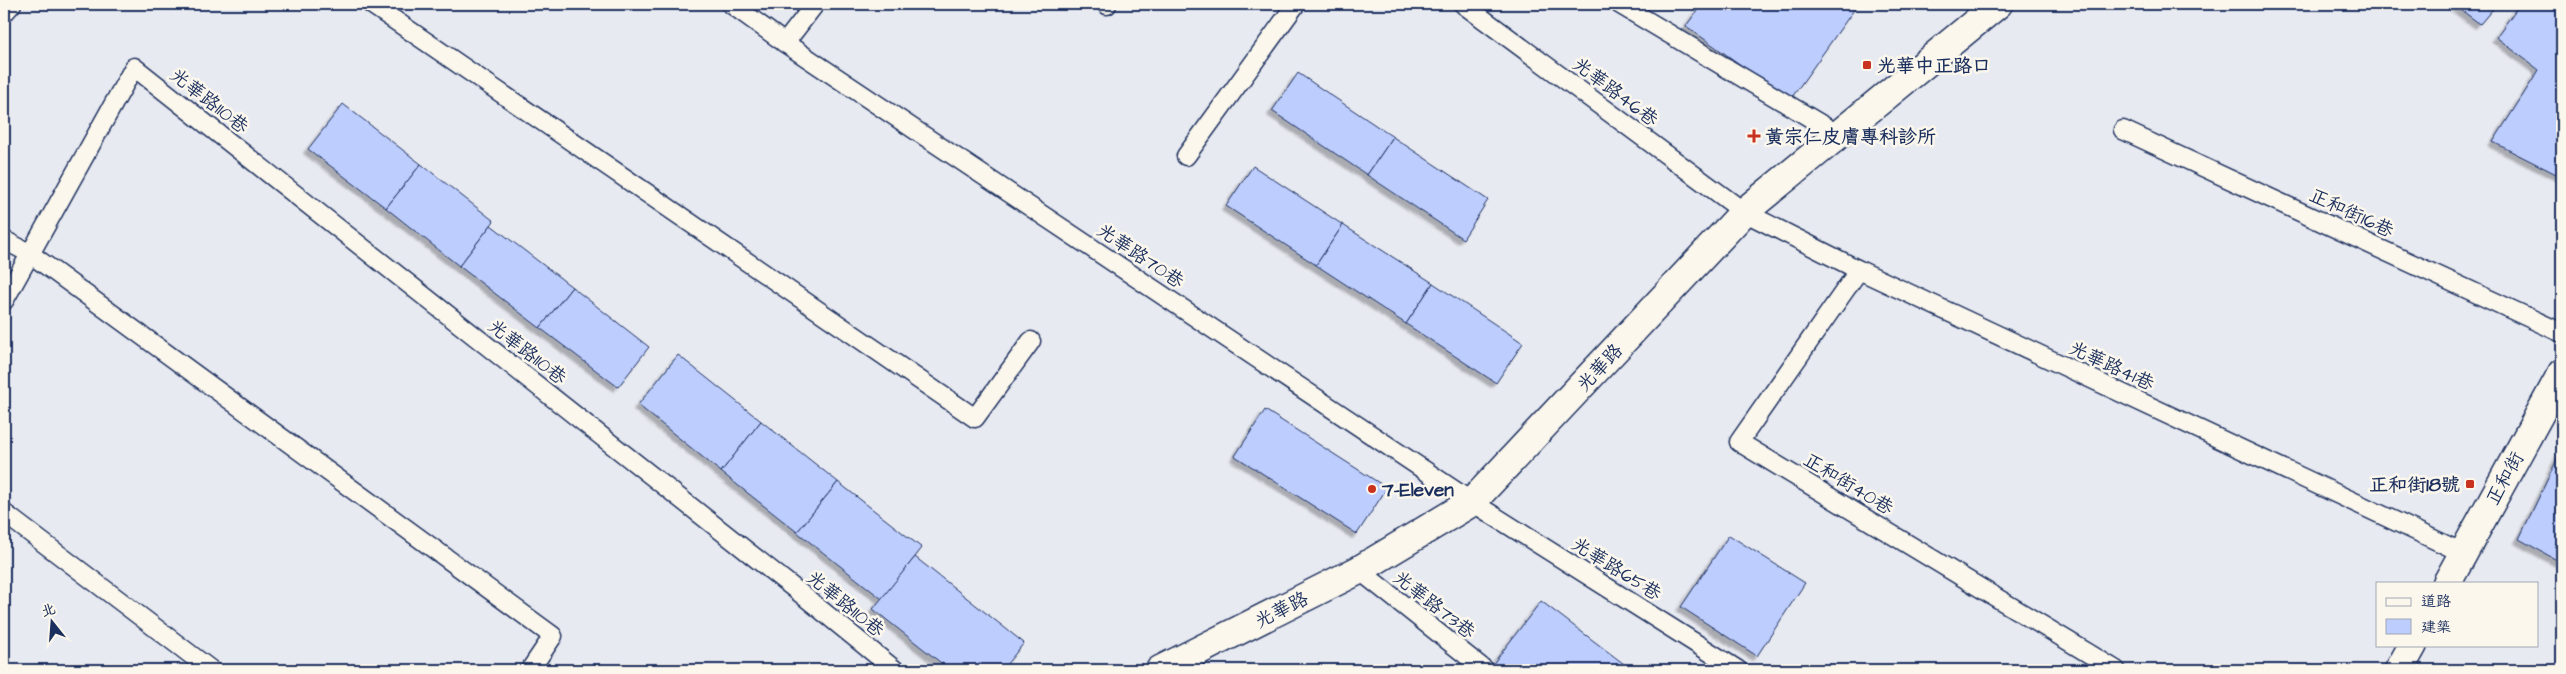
<svg xmlns="http://www.w3.org/2000/svg" width="2566" height="674" font-family="'Architects Daughter','LXGW WenKai TC',sans-serif">
<style>
.building{fill:#bdcdfe;stroke:#1b2f5e;filter:url(#shadow)}
.lines{fill:none;stroke-linecap:round;stroke-linejoin:round}
.service-casing{stroke:#1b2f5e;stroke-width:21}
.minor-casing{stroke:#1b2f5e;stroke-width:31}
.tertiary-casing{stroke:#1b2f5e;stroke-width:31}
.service{stroke:#fbf7ec;stroke-width:18}
.minor{stroke:#fbf7ec;stroke-width:28}
.tertiary{stroke:#fbf7ec;stroke-width:28}
.poi-dot{fill:#c8321e;stroke:#fbf7ec;stroke-width:2}
.labels{text-anchor:middle;stroke-width:5;stroke-linejoin:round;paint-order:stroke}
.poi-label{font-size:19px;font-weight:bold;fill:#1b2f5e;stroke:#fbf7ec;text-anchor:start}
.street-label{font-size:19px;fill:#1b2f5e;stroke:#fbf7ec}
</style>
<defs>
<filter id="shadow"><feDropShadow dx="-4.5" dy="4.5" stdDeviation="1" flood-color="#0004"/></filter>
</defs>
<rect width="100%" height="100%" fill="#e8eaf1"/>
<filter id="ink" filterUnits="userSpaceOnUse"><feTurbulence type="fractalNoise" baseFrequency=".02" numOctaves="2"/><feDisplacementMap in="SourceGraphic" scale="10" xChannelSelector="R" yChannelSelector="G"/><feConvolveMatrix kernelMatrix="1 2 1 2 8 2 1 2 1" color-interpolation-filters="sRGB"/></filter>
<g filter="url(#ink)">
<g class="building">
<path d="M 1702,4 L 1858,4 L 1790,100 L 1686,26 Z"/>
<path d="M 2453,4 L 2497,4 L 2480,24 Z"/>
<path d="M 2520,4 L 2562,4 L 2562,177 L 2493,142 L 2539,70 L 2496,37 Z"/>
<path d="M 1298,73 L 1393,137 L 1367,175 L 1272,111 Z"/>
<path d="M 343,104 L 421,164 L 386,208 L 308,149 Z"/>
<path d="M 1393,137 L 1488,200 L 1463,239 L 1367,175 Z"/>
<path d="M 421,164 L 494,221 L 459,266 L 386,208 Z"/>
<path d="M 1253,166 L 1343,225 L 1316,265 L 1226,206 Z"/>
<path d="M 491,225 L 572,287 L 540,328 L 459,266 Z"/>
<path d="M 1343,225 L 1433,283 L 1406,324 L 1316,265 Z"/>
<path d="M 1433,283 L 1523,343 L 1496,383 L 1406,324 Z"/>
<path d="M 572,287 L 649,347 L 618,387 L 540,328 Z"/>
<path d="M 678,355 L 761,421 L 721,472 L 638,405 Z"/>
<path d="M 1265,410 L 1387,488 L 1357,534 L 1235,456 Z"/>
<path d="M 761,421 L 838,482 L 797,532 L 721,472 Z"/>
<path d="M 2562,449 L 2562,563 L 2519,539 Z"/>
<path d="M 838,482 L 922,548 L 882,599 L 797,532 Z"/>
<path d="M 1729,535 L 1805,583 L 1757,656 L 1681,607 Z"/>
<path d="M 915,557 L 1024,643 L 1002,670 L 950,670 L 873,609 Z"/>
<path d="M 1541,601 L 1632,670 L 1499,670 L 1492,665 Z"/>
</g>
<g class="lines">
<defs>
<g id="service">
<path d="M 371,4 L 975,418 L 1031,341"/>
<path d="M 731,4 L 785,43 L 1472,502 L 1738,670"/>
<path d="M 1106,4 L 1107,5"/>
<path d="M 1463,4 L 1744,212 L 1859,270 L 2463,553"/>
<path d="M 1619,4 L 1839,135"/>
<path d="M 4,13 L 12,4"/>
<path d="M 785,43 L 815,4"/>
<path d="M 2123,130 L 2562,333"/>
<path d="M 1186,156 L 1296,4"/>
<path d="M 4,240 L 29,253 L 553,636 L 530,670"/>
<path d="M 1859,270 L 1739,442 L 2116,670"/>
<path d="M 4,301 L 134,67 L 805,597 L 895,670"/>
<path d="M 4,513 L 211,670"/>
<path d="M 1359,570 L 1485,670"/>
</g>
<g id="minor">
<path d="M 2447,583 L 2562,373"/>
<path d="M 2399,670 L 2413,645"/>
</g>
<path id="tertiary" d="M 1160,670 L 1359,570 L 1472,502 L 1744,212 L 1998,4"/>
</defs>
<use href="#service" class="service-casing"/>
<use href="#minor" class="minor-casing"/>
<use href="#tertiary" class="tertiary-casing"/>
<use href="#service" class="service"/>
<use href="#minor" class="minor"/>
<use href="#tertiary" class="tertiary"/>
</g>
</g>
<g class="poi-dot">
<rect x="1862" y="60" width="10" height="10" rx="2.5"/>
<path d="M1751.5 128.5h5v5h5v5h-5v5h-5v-5h-5v-5h5z"/>
<rect x="2465" y="479" width="10" height="10" rx="2.5"/>
<circle cx="1372" cy="489" r="5"/>
</g>
<g class="labels">
<g class="poi-label">
<text x="1877" y="72">光華中正路口</text>
<text x="1765" y="143">黃宗仁皮膚專科診所</text>
<text x="2460" y="491" text-anchor="end">正和街18號</text>
<text x="1382" y="496">7-Eleven</text>
</g>
<g class="street-label">
<text transform="translate(1616 91) rotate(37)" y="7">光華路46巷</text>
<text transform="translate(210 100) rotate(38)" y="7">光華路110巷</text>
<text transform="translate(2352 212) rotate(25)" y="7">正和街16巷</text>
<text transform="translate(1141 255) rotate(34)" y="7">光華路70巷</text>
<text transform="translate(528 351) rotate(38)" y="7">光華路110巷</text>
<text transform="translate(2112 365) rotate(25)" y="7">光華路41巷</text>
<text transform="translate(1599 367) rotate(-47)" y="7">光華路</text>
<text transform="translate(2504 478) rotate(-61)" y="7">正和街</text>
<text transform="translate(1849 483) rotate(31)" y="7">正和街40巷</text>
<text transform="translate(1617 568) rotate(32)" y="7">光華路65巷</text>
<text transform="translate(846 603) rotate(39)" y="7">光華路110巷</text>
<text transform="translate(1435 604) rotate(38)" y="7">光華路73巷</text>
<text transform="translate(1281 609) rotate(-27)" y="7">光華路</text>
</g>
</g>
<rect width="2566" height="674" fill="none" stroke="#fbf7ec" stroke-width="20"/>
<rect x="10" y="10" width="2546" height="654" fill="none" stroke="#1b2f5e" stroke-width="2" filter="url(#ink)"/>
<rect x="2376" y="582" width="162" height="65" fill="#fbf7ec" stroke="#a1a7b3"/>
<rect x="2386" y="598" width="25" height="8" fill="#fbf7ec" stroke="#a1a7b3"/>
<text x="2421" y="606" font-size="15" fill="#1b2f5e">道路</text>
<rect x="2386" y="619" width="25" height="15" fill="#bdcdfe" stroke="#a1a7b3"/>
<text x="2421" y="632" font-size="15" fill="#1b2f5e">建築</text>
<g transform="translate(52 622) rotate(343)" stroke="#fbf7ec" stroke-width="4" paint-order="stroke">
<path d="M0-4L9 19L0 12L-9 19Z" fill="#1b2f5e"/>
<text y="-8" font-size="14" font-weight="bold" text-anchor="middle" fill="#1b2f5e">北</text>
</g>
</svg>
